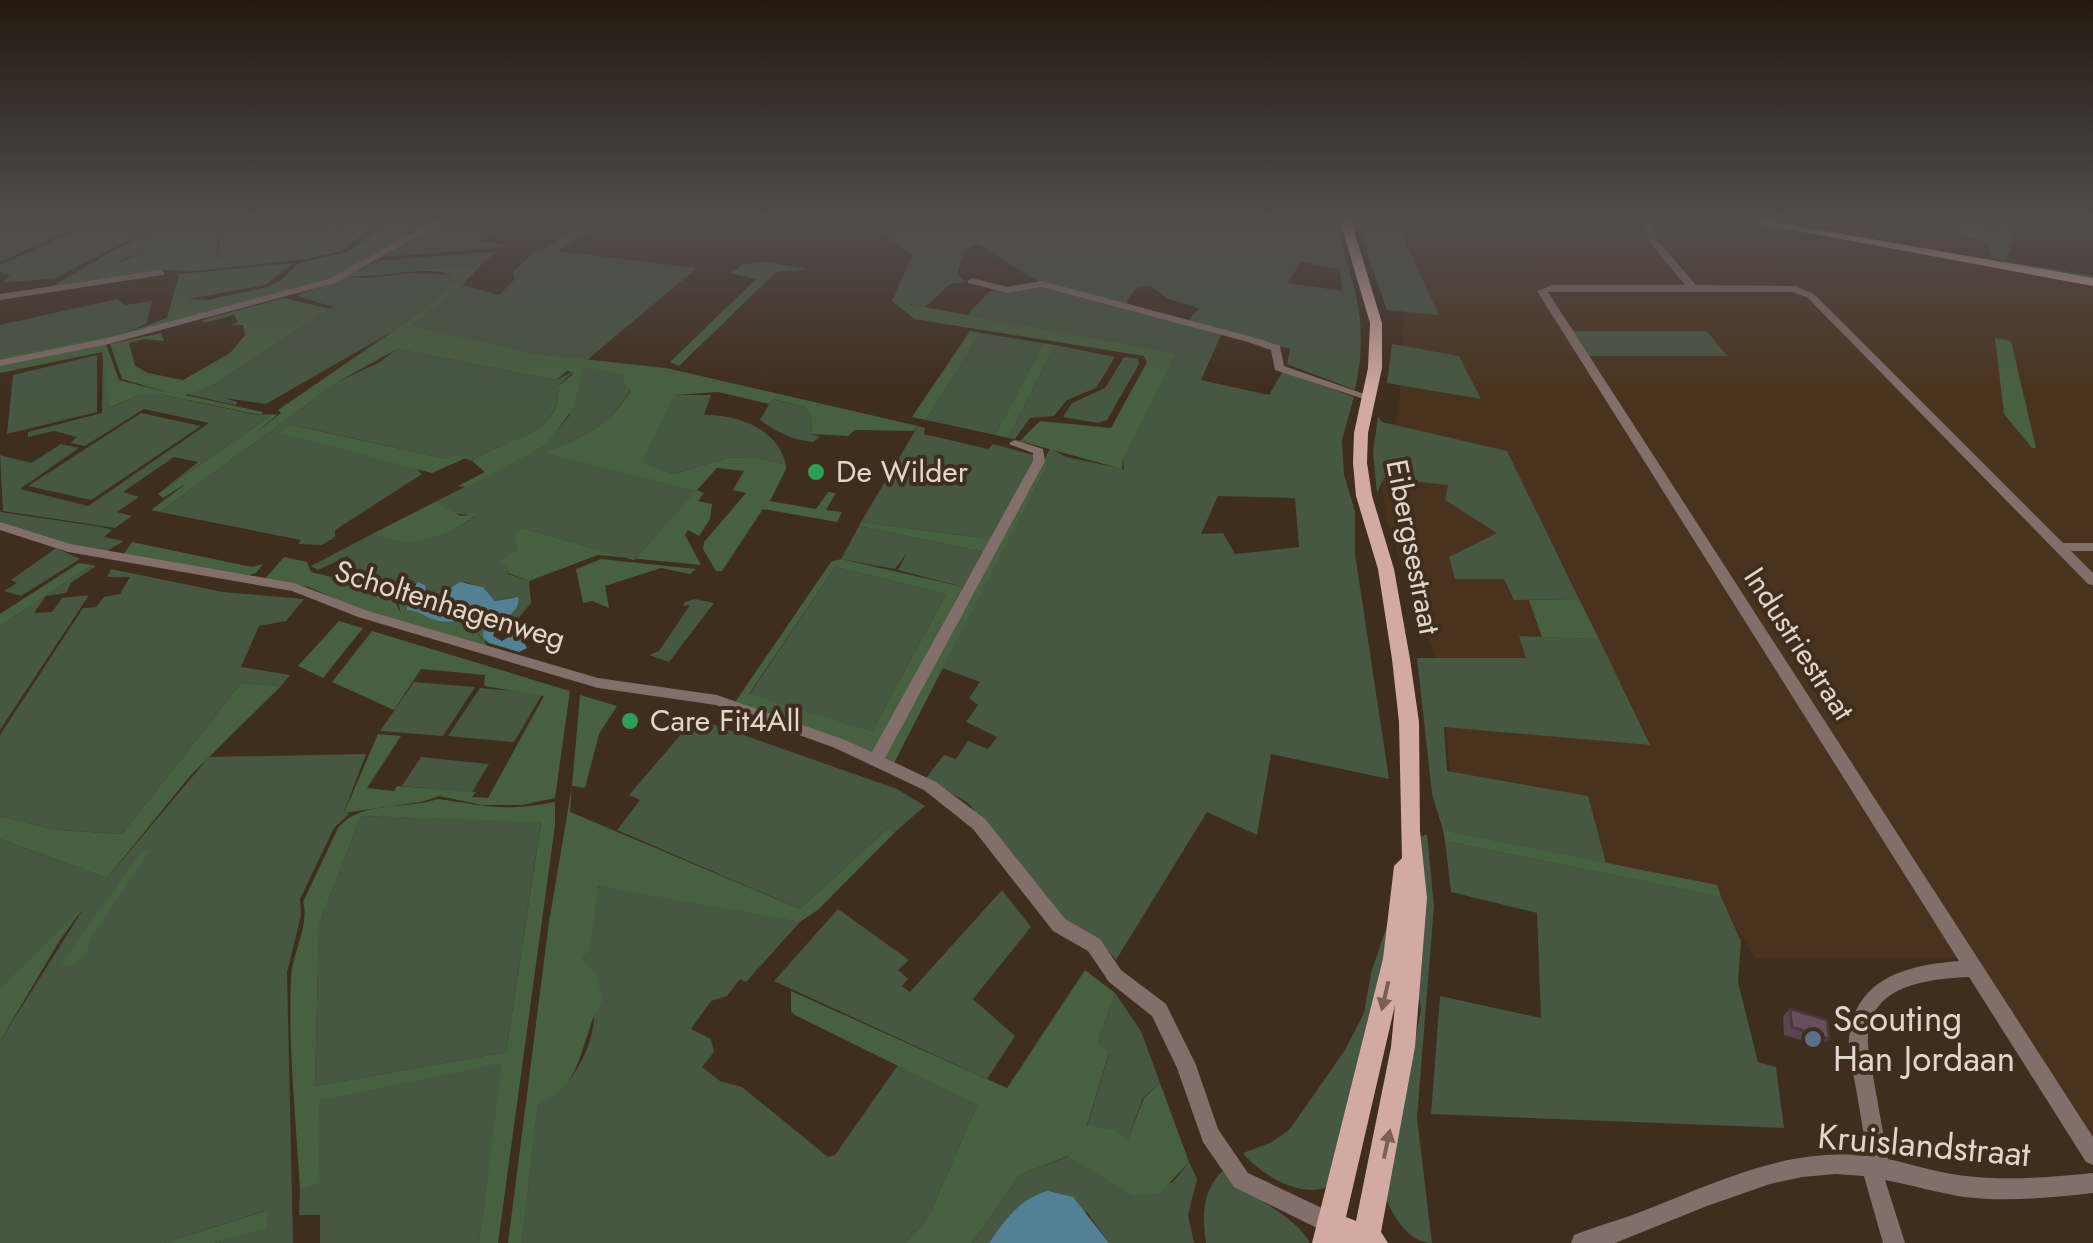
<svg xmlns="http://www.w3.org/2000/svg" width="2093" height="1243" font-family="Jost,sans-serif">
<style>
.built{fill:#4a331e}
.green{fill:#465742;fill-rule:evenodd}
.forest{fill:#476040;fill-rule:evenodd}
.water{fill:#528095}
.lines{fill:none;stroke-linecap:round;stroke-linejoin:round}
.minor{fill:#826e6a;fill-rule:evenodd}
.major{fill:#d3aaa2;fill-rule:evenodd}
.wall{fill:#5a444d}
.building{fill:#694f59;stroke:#4a373e;stroke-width:2.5}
.oneway{fill:#7a5f52}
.leisure-dot{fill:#2e9e5b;stroke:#3f2d1d;stroke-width:4}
.service-dot{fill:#5c6f8a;stroke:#3f2d1d;stroke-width:4}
.labels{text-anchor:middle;stroke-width:8;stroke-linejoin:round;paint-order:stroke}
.poi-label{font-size:30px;fill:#e1d5cc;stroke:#3f2d1d;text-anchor:start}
.street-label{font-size:30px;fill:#e1d5cc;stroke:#3f2d1d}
.near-poi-label{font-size:35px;fill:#e1d5cc;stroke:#3f2d1d;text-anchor:start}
.near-street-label{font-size:35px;fill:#e1d5cc;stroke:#3f2d1d}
</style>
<rect width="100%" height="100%" fill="#3f2d1d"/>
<path class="built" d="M 1370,221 L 1967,221 L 1958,234 L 1987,242 L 1993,267 L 2093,285 L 2093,1151 L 1972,957 L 1755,958 L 1720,901 L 1457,842 L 1440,673 L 1386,519 L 1382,479 L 1399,406 L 1404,313 Z"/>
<g class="green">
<path d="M 21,221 L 89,221 L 0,262 L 0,225 Z"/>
<path d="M 97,221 L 166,221 L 56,278 L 2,283 L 10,276 L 0,272 L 0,265 Z"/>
<path d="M 217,221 L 263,223 L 256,234 L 271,223 L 330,221 L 321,248 L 217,262 L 220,237 L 159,246 L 116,262 L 123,251 L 118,248 L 156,229 Z"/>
<path d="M 444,221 L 513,221 L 481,241 L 506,245 L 501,248 L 382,257 Z"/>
<path d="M 591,221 L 609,221 L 558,251 L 697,268 L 587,360 L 522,352 L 413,325 L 463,285 L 499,295 L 515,279 L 513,272 L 538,248 L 543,249 Z"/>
<path d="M 870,221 L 1335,221 C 1354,290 1370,317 1355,390 L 1287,364 L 1290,349 L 1187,322 L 1199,308 L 1168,299 L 1150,286 L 1136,288 L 1127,300 L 1128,305 L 1039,282 L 978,244 L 965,249 L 957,275 L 966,282 L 950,284 L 925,307 L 892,301 L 912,256 ZM 1301,262 L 1339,269 L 1343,291 L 1287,283 Z"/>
<path d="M 1356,221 L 1395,221 L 1439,315 L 1387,310 Z"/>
<path d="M 497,251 L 479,267 L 357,271 L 376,261 Z"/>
<path d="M 411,273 L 458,275 L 459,278 L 400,327 L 266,404 L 224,398 L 238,402 L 235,405 L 186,394 L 210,387 L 333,307 L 297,296 L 300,294 L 347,276 L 368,278 Z"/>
<path d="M 1047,286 L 1221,335 L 1201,380 L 1269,395 L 1283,371 L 1354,397 L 1342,440 L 1344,475 L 1355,511 L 1355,554 L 1389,779 L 1271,754 L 1257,835 L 1207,812 L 1116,960 L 1098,940 L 1064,921 L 968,803 L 926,778 L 944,755 L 956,759 L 968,741 L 988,749 L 997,737 L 966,722 L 978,705 L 969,698 L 980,682 L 942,668 L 1048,464 L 1044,460 L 1050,448 L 1066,457 L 1124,469 L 1123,460 L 1175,355 L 967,315 L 991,290 L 1007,292 ZM 1218,496 L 1295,498 L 1299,547 L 1235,554 L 1223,533 L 1201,534 Z"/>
<path d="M 117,299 L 125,305 L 152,301 L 147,323 L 132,331 L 0,357 L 0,325 Z"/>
<path d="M 1571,331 L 1707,331 L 1727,356 L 1587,356 Z"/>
<path d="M 981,333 L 1043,343 L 995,435 L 926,420 Z"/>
<path d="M 1392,344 L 1459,356 L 1481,399 L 1387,383 Z"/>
<path d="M 1055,345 L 1115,357 L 1096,388 L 1067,400 L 1054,416 L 1030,418 L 1015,439 L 1008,438 Z"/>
<path d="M 397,349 L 556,380 L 584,366 L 626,375 L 631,389 C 607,429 587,433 548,453 L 697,491 L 634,560 L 523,528 L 516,544 L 519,550 L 506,565 L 508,574 L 529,581 L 531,603 L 512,626 L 494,630 L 516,608 L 514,597 L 495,601 L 483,587 L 464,582 L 448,594 L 454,600 L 450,606 L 439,608 L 428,601 L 425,586 C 400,575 368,600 343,573 L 348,556 L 318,570 L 311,566 L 372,534 C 410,549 444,539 476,516 L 451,513 L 435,502 L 543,447 L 569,416 L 580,374 L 571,374 L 558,386 C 561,438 505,437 472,461 L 455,455 L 447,459 L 293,425 L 413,466 L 422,474 L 335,530 L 335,537 L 331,538 L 334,538 L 321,545 L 298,544 L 301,540 L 160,512 L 339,381 L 380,362 Z"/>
<path d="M 103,351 L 111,408 L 140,394 L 159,394 L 257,415 L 273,414 L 158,494 L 198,462 L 174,457 L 123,492 L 139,497 L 117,512 L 132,516 L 115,528 L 3,511 L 0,455 L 31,463 L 61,444 L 79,448 L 20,489 L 88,506 L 209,423 L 144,409 L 85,446 L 70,443 L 77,437 L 54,431 L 28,437 L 28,432 L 102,413 Z"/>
<path d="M 97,355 L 97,412 L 7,434 L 13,375 Z"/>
<path d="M 1124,357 L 1138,359 L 1139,364 L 1107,420 L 1098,423 L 1063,417 L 1072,403 L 1105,388 Z"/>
<path d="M 673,395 L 711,395 L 704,415 C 737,414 779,429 786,465 L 754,457 L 727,458 L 673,474 L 641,462 Z"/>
<path d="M 772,399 L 805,407 L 812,420 L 811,434 L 820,437 L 813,442 C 792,440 777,432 760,420 Z"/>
<path d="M 141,413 L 201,426 L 91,500 L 28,486 Z"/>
<path d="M 1378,416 L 1382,422 L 1507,451 L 1579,599 L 1514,600 L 1504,579 L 1455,579 L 1449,557 L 1497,533 L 1445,500 L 1448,485 L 1384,478 L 1377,493 L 1373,453 Z"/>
<path d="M 918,426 L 925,428 L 924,434 L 988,449 L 993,444 L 1037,456 L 990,539 L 861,522 Z"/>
<path d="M 0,512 L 102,527 L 112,530 L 104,537 L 124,541 L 105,552 L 49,540 L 0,523 Z"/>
<path d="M 859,526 L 983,552 L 963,587 L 898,570 L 907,553 L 895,569 L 841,559 Z"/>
<path d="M 56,548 L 80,559 L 21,596 L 4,591 L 17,583 L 11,580 Z"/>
<path d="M 92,565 L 96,566 L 71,583 L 66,593 L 46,596 L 34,613 L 52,612 L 62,598 L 89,595 L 0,730 L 0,626 Z"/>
<path d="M 835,567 L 946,594 L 872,731 L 749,695 Z"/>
<path d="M 111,569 L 223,592 L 304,599 L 286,621 L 259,626 L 241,667 L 290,675 L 281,686 L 241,683 L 122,834 L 57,830 L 0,816 L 0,735 L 83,608 L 96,607 L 104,597 L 120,594 L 130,577 L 107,577 Z"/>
<path d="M 695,599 L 714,603 L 669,662 L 649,655 L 659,651 L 690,605 L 683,606 L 685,602 Z"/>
<path d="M 1519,636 L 1599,639 L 1650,745 L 1444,727 L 1447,771 L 1588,796 L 1606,863 L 1443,830 L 1432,794 L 1417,658 L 1526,658 Z"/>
<path d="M 414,682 L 475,687 L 443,736 L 380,731 Z"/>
<path d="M 480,688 L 543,693 L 514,742 L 448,736 Z"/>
<path d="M 695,718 L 897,789 L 925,806 L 895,832 L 888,828 L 800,909 L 617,830 L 640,800 L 629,795 Z"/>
<path d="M 366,754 L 344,812 L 349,814 L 334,828 L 300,899 L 301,916 L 287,972 L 293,1243 L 216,1243 L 267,1210 L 164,1243 L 0,1243 L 0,1041 L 82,911 L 0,988 L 0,839 L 107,878 L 209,757 Z"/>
<path d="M 421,757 L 489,764 L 472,792 L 402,786 Z"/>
<path d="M 361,816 L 541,821 L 506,1052 L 315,1086 L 319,925 Z"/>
<path d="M 1427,834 L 1434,906 L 1417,1118 L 1432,1243 C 1409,1243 1394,1217 1386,1199 L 1421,1009 L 1416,980 L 1420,837 Z"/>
<path d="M 1445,841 L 1721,897 L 1741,941 L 1738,982 L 1758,1062 L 1776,1067 L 1784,1128 L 1431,1114 L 1440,996 L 1541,1018 L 1537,913 L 1451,892 Z"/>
<path d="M 600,884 L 800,922 L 746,982 L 740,979 L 727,996 L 711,1001 L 691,1029 L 711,1039 L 714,1052 L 702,1067 L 720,1081 L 742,1087 L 828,1157 L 835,1155 L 898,1065 L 977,1105 L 928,1218 L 905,1243 L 522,1243 L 538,1103 C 569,1094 595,1046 594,1014 C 594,994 581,972 582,953 C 584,932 591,902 600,884 Z"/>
<path d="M 1002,890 L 1031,927 L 973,999 L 1015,1036 L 987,1079 L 774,981 L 838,909 L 909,960 L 898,970 L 908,979 L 902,986 L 910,992 Z"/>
<path d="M 1395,902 L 1392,936 L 1332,1184 C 1306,1202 1260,1175 1243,1153 L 1272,1142 L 1290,1129 L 1345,1050 L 1364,1013 L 1371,973 Z"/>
<path d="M 1115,993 L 1141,1031 L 1160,1083 L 1143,1098 L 1128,1139 L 1117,1130 L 1087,1126 L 1109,1054 L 1098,1042 Z"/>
<path d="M 503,1062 L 479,1243 L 320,1243 L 320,1215 L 299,1215 L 300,1190 L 320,1181 L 318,1101 Z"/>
<path d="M 1069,1156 L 1132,1196 L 1173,1182 L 1189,1162 L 1197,1179 L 1188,1215 L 1194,1243 L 1109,1243 L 1087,1212 L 996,1234 L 989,1243 L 972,1243 L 1020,1175 Z"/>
<path d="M 1222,1171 C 1247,1198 1292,1211 1310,1243 L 1206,1243 C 1202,1216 1202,1192 1222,1171 Z"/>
</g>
<g class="forest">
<path d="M 330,221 L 339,221 L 338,228 L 379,221 L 342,251 L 306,259 L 197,271 L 167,270 L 53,286 L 118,248 L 123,251 L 118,263 L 159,246 L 217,232 L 217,261 L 320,248 Z"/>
<path d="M 390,221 L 414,221 L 405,240 L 343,274 L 310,286 L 122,337 L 0,361 L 0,357 L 132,331 L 167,318 L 179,274 L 294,263 L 265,285 L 188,299 L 208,300 L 267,287 L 281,280 L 299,263 L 347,252 Z"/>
<path d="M 2000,221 L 2018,221 L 2009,232 L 2014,238 L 2005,261 L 2093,276 L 2093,279 L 2003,264 L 2004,261 L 1991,258 L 1987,242 L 1957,234 L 1967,222 L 1994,229 Z"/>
<path d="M 763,262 L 808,269 L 776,272 L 679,366 L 670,362 L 756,279 L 730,273 L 744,264 Z"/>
<path d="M 479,267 L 456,292 L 413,325 L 529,353 L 666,368 L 918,426 L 914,431 L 855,430 L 848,436 L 811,434 L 812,420 L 805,407 L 773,399 L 769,404 L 718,392 L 674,395 L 642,462 L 673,474 L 727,458 L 754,457 L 786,465 L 786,469 L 770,501 L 816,509 L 828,492 L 836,493 L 826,510 L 842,512 L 837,522 L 763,509 L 722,571 L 716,571 L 703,549 L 704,542 L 746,493 L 733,490 L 744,471 L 717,468 L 697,490 L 704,493 L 698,501 L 712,504 L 710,519 L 699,536 L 688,530 L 685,535 L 701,565 L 598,555 L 529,581 L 508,573 L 506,565 L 499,561 L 518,550 L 514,536 L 523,528 L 634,560 L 696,491 L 546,453 C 587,434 606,429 631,390 L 623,383 L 626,375 L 584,367 L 573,409 L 552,437 L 543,447 L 467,487 L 458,486 L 485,472 L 472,461 C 504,437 562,438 558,386 L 575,373 L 567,371 L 556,380 L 397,349 L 339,381 L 160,512 L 151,510 L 187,483 L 163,498 L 158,494 L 273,414 L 277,415 L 251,437 L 281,413 L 278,410 L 405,323 L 459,278 C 430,262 380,279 347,276 L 357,271 Z"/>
<path d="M 284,298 L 330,309 L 210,387 L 185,395 L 263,412 L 261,415 L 159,394 L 140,394 L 110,408 L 102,352 L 0,373 L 0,364 L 106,344 L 119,380 L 170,393 L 122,379 L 110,344 L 161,333 L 164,341 L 144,339 L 129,343 L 135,366 L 148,373 L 183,380 L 230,353 L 245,335 L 243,325 L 231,325 L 238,322 L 234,315 L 204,323 L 202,320 Z"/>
<path d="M 892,301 L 1156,350 L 1176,354 L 1123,460 L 1122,469 L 1020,441 L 1040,421 L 1111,428 L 1147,362 L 1144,356 L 915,319 Z"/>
<path d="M 970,331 L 981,333 L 926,420 L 912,417 Z"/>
<path d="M 1995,338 L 2011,341 L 2036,448 L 2032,448 L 2004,414 Z"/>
<path d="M 1043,343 L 1055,345 L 1008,438 L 995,435 Z"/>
<path d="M 292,425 L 447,459 L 455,455 L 466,458 L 432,473 L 280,433 Z"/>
<path d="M 1044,460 L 1048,464 L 893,765 L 883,757 Z"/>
<path d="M 435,502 L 461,516 L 478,514 C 445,539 412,550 372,534 Z"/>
<path d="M 861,522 L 990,539 L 983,552 L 859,526 Z"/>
<path d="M 132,542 L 252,567 L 263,564 L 256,573 L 246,576 L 123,555 Z"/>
<path d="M 284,557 L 307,562 L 311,572 L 391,591 L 401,614 L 395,588 L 411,580 L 413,598 L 405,610 L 418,610 L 448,621 L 480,620 L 485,624 L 484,638 L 489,643 L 482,640 L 472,624 L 487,646 L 364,612 L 309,587 L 265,579 Z"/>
<path d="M 601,559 L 696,569 L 690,574 L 661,568 L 605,586 L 609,608 L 592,601 L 583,603 L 576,569 Z"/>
<path d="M 841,559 L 963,587 L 872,754 L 729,711 L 831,562 ZM 835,567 L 946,594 L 872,731 L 749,694 Z"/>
<path d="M 79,563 L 92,565 L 0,626 L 0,614 Z"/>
<path d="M 1579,599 L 1599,639 L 1542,637 L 1529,600 Z"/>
<path d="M 339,621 L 363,628 L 323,678 L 298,666 Z"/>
<path d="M 372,631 L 570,691 L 555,798 L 522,805 L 482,805 L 439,796 L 421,802 L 344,813 L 378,734 L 401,736 L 367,788 L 394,791 L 397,786 L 476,792 L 472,797 L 488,798 L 544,696 L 484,686 L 485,675 L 421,669 L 394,710 L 332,682 Z"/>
<path d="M 241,683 L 281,686 L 190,776 L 107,878 L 0,839 L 0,816 L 57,830 L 122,834 Z"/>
<path d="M 580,695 L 617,706 L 599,734 L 585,788 L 572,786 L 570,812 L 800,909 L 888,828 L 895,832 L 819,909 L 800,922 L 598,886 L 590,949 L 582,958 L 596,975 L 603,1000 C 579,1034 587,1086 538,1104 L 522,1243 L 508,1243 L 549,922 L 572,786 Z"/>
<path d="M 438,799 C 487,806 504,812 555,802 L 555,825 L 498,1243 L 479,1243 L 502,1063 L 319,1101 L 320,1182 L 300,1190 C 296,1120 288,1048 291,978 C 292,953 310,925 303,902 L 338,828 C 360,800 406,810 438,799 ZM 361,816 L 541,822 L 506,1052 L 315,1086 L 319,925 Z"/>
<path d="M 1443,830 L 1717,885 L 1721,897 L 1445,841 Z"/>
<path d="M 152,848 L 91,939 L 86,954 L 73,966 L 61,964 L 140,853 Z"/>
<path d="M 87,903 L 60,940 L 0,1041 L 0,988 Z"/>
<path d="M 1085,970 L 1115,993 L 1098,1042 L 1109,1053 L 1087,1125 L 1117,1130 L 1128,1139 L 1144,1098 L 1160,1083 L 1189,1162 L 1160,1193 L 1132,1196 L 1068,1156 L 1020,1175 L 972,1243 L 905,1243 L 928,1218 L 977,1105 L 795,1015 L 791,1012 L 791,991 L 1007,1088 Z"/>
<path d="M 268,1210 L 266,1229 L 213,1243 L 164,1243 Z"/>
</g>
<g class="water">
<path d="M 417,582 L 425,585 L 428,602 L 439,608 L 452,603 L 447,590 L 460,582 L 483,587 L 495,601 L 518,597 C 521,614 497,620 493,636 L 502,641 L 522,629 L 532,628 L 523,641 L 527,648 L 519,652 L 489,643 L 483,637 L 484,624 C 468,613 453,626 436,620 C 424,617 420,610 406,610 Z"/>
<path d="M 1048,1191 L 1073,1197 L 1109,1243 L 989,1243 C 1005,1220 1020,1198 1048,1191 Z"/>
</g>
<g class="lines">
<g class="minor">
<path d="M 434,221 L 445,221 L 335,283 L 109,344 L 0,366 L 0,360 L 108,338 L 329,279 Z"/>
<path d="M 1644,221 L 1652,221 L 1657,240 L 1696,285 L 1795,286 L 1814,294 L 2063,543 L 2093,543 L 2093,551 L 2071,551 L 2093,573 L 2093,585 L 2088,584 L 1808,298 L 1793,292 L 1548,292 L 2093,1137 L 2093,1165 L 2086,1162 L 1969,977 C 1925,979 1864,986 1868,1045 C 1869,1055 1872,1066 1873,1076 C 1878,1104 1883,1132 1888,1159 C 1914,1165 1940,1173 1966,1176 C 2008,1181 2051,1177 2093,1173 L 2093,1193 C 2050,1198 2007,1202 1964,1197 C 1938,1193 1912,1185 1885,1180 L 1905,1243 L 1883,1243 L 1864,1176 L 1836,1174 L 1802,1177 L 1770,1184 L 1707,1206 L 1615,1243 L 1571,1243 L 1574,1235 C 1599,1225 1624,1219 1648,1209 C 1719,1181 1789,1147 1867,1156 C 1863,1130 1859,1104 1854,1078 C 1852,1065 1848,1051 1849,1039 C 1854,978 1907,965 1959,961 L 1537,291 L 1552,285 L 1685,285 L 1649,241 Z"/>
<path d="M 160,270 L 165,273 L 163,275 L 0,300 L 0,294 Z"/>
<path d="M 972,278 L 1007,287 L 1042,281 L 1256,338 L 1280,346 L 1284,366 L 1373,397 L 1372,399 L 1364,399 L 1275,370 L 1271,350 L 1248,342 L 1042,287 L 1007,293 L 969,283 L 967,281 Z"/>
<path d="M 1015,440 L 1043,449 L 1045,461 L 885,758 L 936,782 L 985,819 L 1065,919 L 1100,939 L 1121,970 L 1166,1004 L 1196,1065 L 1218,1129 L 1248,1173 L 1339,1216 L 1342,1224 L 1339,1232 L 1331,1235 L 1234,1187 L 1203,1142 L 1177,1068 L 1152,1016 L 1109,982 L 1088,951 L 1053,931 L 973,829 L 924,790 L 835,748 L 716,705 L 598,688 L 358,617 L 292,591 L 68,552 L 0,530 L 0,522 L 70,544 L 294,583 L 368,611 L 598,678 L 717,695 L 845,740 L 872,752 L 1033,461 L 1033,453 L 1011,445 L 1009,443 Z"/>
</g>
<g class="major">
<path d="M 1340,221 L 1351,221 L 1382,323 L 1382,368 L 1368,433 L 1367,463 L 1372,496 L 1394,569 L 1410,659 L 1419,722 L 1420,831 L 1427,898 L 1415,1047 L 1381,1232 L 1388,1243 L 1312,1243 L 1383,959 L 1394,866 L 1402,858 L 1399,722 L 1392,659 L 1378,569 L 1356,496 L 1353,463 L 1354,433 L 1368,368 L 1370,323 ZM 1395,1005 L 1391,1047 L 1356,1221 L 1346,1217 Z"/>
<path d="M 1744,221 L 1769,221 L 2093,278 L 2093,286 Z"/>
</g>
</g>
<path class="wall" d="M 1790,1009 L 1829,1039 L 1821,1046 L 1784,1035 L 1783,1016 Z"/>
<path class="building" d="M 1790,1009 L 1827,1020 L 1829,1039 L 1792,1027 Z"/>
<defs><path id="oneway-solid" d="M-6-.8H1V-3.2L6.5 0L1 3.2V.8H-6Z" transform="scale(2.5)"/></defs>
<g class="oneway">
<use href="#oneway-solid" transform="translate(1385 996) rotate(103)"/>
<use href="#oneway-solid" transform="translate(1387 1144) rotate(-78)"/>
</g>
<linearGradient id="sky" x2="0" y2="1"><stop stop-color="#231910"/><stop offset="0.56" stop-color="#524c4c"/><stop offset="1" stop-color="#524c4c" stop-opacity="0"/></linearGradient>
<rect width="2093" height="395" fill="url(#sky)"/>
<g class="leisure-dot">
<circle cx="816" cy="472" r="10"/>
<circle cx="630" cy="721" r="10"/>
</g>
<circle class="service-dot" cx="1813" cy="1039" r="10"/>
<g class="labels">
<g class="poi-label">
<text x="836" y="482">De Wilder</text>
<text x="650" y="731">Care Fit4All</text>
</g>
<g class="street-label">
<text transform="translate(1413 547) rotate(79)" y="10">Eibergsestraat</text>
<text transform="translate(450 605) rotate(17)" y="10">Scholtenhagenweg</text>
<text transform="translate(1799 644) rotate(57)" y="10">Industriestraat</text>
</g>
<g class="near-poi-label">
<text x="1833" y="1031">Scouting<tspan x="1833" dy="40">Han Jordaan</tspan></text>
</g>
<g class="near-street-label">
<text transform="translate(1924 1145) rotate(5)" y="12">Kruislandstraat</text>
</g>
</g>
</svg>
